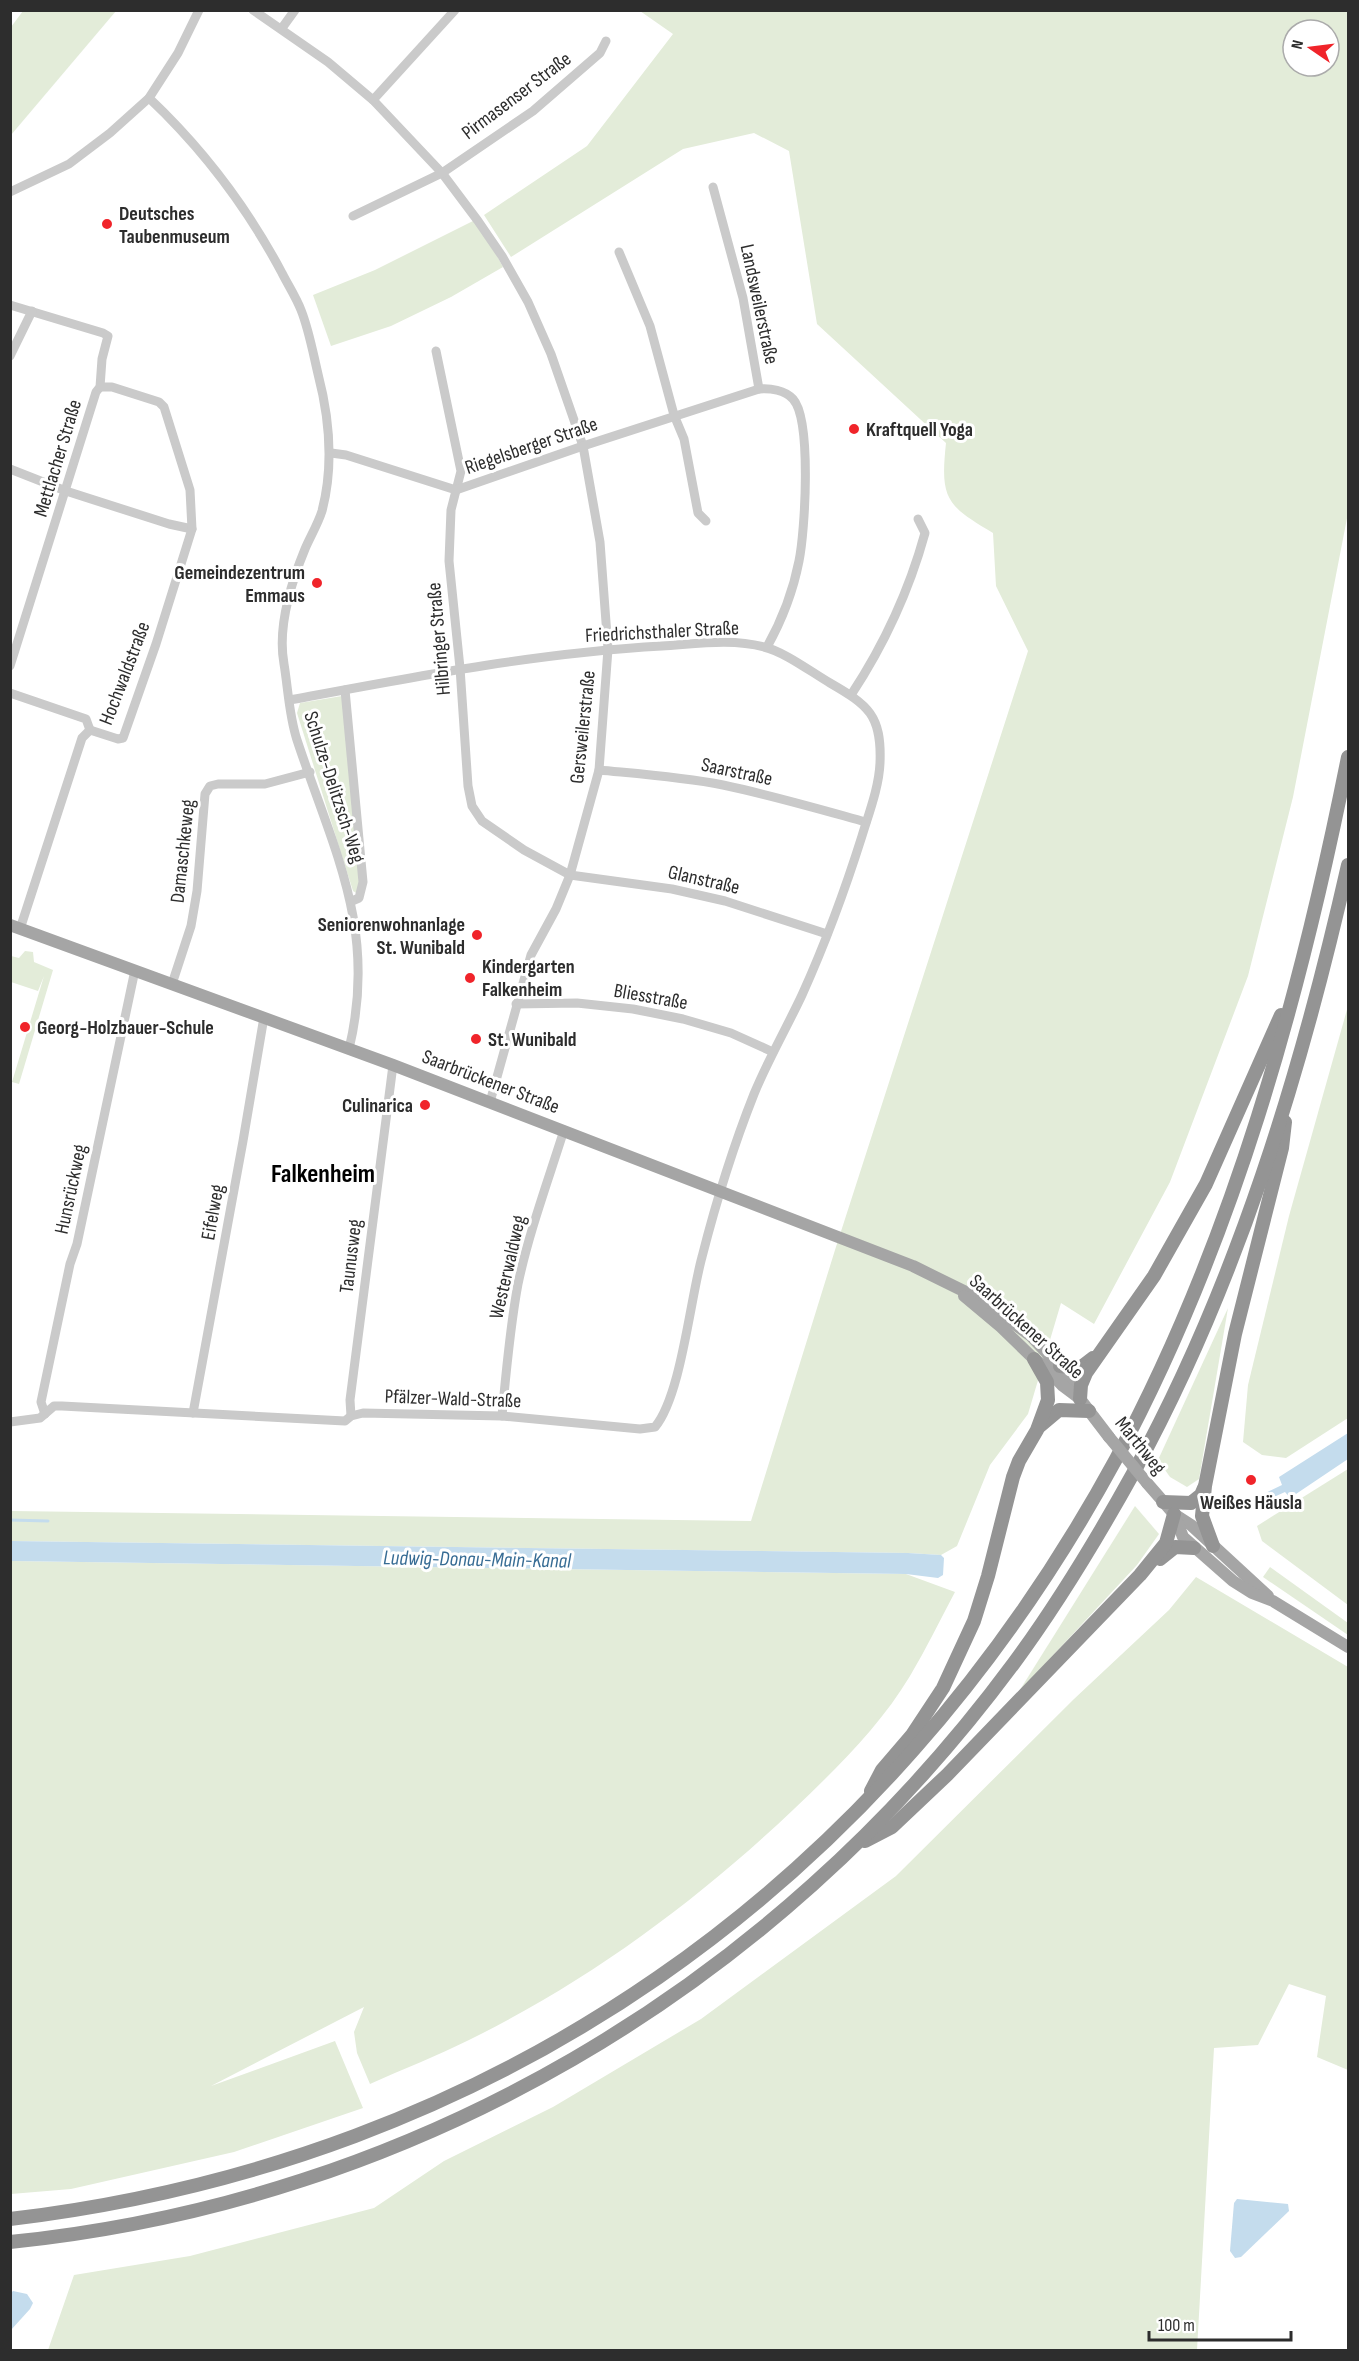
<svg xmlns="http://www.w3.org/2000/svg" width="1359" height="2361" font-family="'Sofia Sans Condensed',sans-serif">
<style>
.green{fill:#e3ecd9;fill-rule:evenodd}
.water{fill:#c4dced}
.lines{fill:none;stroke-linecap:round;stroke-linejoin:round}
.stream{stroke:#c4dced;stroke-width:3}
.minor{stroke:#cacaca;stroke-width:9}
.major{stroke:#a5a5a5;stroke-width:12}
.highway{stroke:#949494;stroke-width:14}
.major-bridge{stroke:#a5a5a5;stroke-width:12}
.poi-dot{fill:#f0242a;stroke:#fff;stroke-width:2}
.labels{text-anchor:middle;stroke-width:6;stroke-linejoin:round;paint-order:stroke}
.street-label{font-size:20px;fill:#2d2d2d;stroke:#fff}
.poi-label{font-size:20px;font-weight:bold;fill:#2d2d2d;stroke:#fff;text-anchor:start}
.water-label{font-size:21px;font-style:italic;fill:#376c94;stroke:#fff}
.district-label{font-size:26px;font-weight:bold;fill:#000;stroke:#fff}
</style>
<rect width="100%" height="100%" fill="#fff"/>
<g class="green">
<path d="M 23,11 L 116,11 L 11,135 L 11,27 Z"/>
<path d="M 640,11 L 1348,11 L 1348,513 L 1293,797 L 1248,976 L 1170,1182 L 1094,1324 L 1061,1303 L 1028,1414 L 990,1465 L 957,1546 L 941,1555 L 908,1553 L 11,1541 L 11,1511 L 751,1521 L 835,1250 L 1028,651 L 996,586 L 993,533 C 946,505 940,499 946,443 L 817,324 L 789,151 L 754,133 L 683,149 L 511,257 L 484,215 L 587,146 L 673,34 ZM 1293,30 L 1329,30 L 1329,66 L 1293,66 Z"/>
<path d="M 477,219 L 503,267 L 451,297 L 391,326 L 331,346 L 313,295 L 375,270 Z"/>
<path d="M 342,696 L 361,890 L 358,894 L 353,891 L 297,713 L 300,703 Z"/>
<path d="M 25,951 L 33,952 L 34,962 L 53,970 L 19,1084 L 12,1082 L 44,976 L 38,991 L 11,982 L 11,956 L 19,958 Z"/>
<path d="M 1348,1006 L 1348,1418 L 1286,1458 L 1262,1455 L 1243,1442 L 1248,1385 L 1289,1216 Z"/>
<path d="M 1228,1308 L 1199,1479 L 1187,1487 L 1170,1477 L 1158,1460 Z"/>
<path d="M 1348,1469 L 1348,1605 L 1262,1541 L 1257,1526 Z"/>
<path d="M 1135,1506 L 1159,1534 L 1137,1565 L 1018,1693 Z"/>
<path d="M 11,1561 L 906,1574 L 955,1592 C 940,1620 926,1649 910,1676 C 880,1726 836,1769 794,1809 C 697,1901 589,1981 469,2040 C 437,2056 403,2069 370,2084 L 357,2053 L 354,2032 L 364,2007 L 211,2086 L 335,2041 L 363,2108 L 234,2152 L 71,2189 L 11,2194 Z"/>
<path d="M 1270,1567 L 1348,1623 L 1348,1635 L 1263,1577 Z"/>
<path d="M 1196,1577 L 1348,1667 L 1348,2070 L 1317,2057 L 1326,1996 L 1289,1984 L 1258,2045 L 1214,2048 L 1197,2350 L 48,2350 L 74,2275 L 190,2256 L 374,2208 L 444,2161 L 553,2107 L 701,2019 L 896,1876 L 1074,1699 L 1169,1610 Z"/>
</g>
<g class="water">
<path d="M 1348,1433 L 1348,1459 L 1290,1498 L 1285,1492 L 1250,1508 L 1247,1502 L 1282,1485 L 1279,1477 Z"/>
<path d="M 11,1541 L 908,1553 L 941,1555 L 944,1558 L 943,1575 L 938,1578 L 906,1574 L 11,1561 Z"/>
<path d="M 1237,2199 L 1288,2204 L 1289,2211 L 1241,2257 L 1235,2258 L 1230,2251 L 1234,2203 Z"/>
<path d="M 13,2291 L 27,2294 L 33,2303 L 30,2309 L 11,2330 L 11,2293 Z"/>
</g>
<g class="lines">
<path class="stream" d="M 10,1520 L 48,1521"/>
<g class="minor">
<path d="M 253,10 L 328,62 L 373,100 L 442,173 L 478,221 L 502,256 L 528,302 L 551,354 L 583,446 L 600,542 L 608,649 L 599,770 L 570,875 L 556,909 L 531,955 L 490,1102"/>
<path d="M 282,28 L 295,10"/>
<path d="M 149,98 C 203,149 247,207 282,273 C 288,285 296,297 301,310 C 309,330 313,353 318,374 C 330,420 334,465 322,511 C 318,524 310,537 305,549 C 291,583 277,626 284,664 C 288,688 289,716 297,740 C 333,849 378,929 349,1049"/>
<path d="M 373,100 L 455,10"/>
<path d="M 713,187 L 743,298 L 759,389"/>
<path d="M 10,192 L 69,164 L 110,133 L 149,98 L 178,53 L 199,10"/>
<path d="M 353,216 L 442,173 L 533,111 L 600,53 L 606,41"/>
<path d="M 619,252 L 650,326 L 674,415 L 684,439 L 698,513 L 706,521"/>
<path d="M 10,305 L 103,333 L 108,336 L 102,359 L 100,387 L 96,392 L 10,666"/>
<path d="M 436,351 L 461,471 L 451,510 L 449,561 L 460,668 L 468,786 L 472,806 L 482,821 L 524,850 L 570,875 L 672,889 L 725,901 L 827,934"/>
<path d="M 10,356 L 32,311"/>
<path d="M 331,453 L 346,455 L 456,490 L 583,446 L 759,389 C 770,388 785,390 793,399 C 812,420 805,532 799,561 C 793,592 782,620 767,647"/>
<path d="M 10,469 L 66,491 L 169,524 L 192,529"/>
<path d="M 345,690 L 363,882 L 359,898 L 352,901"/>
<path d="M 10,693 L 86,719 L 90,730"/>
<path d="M 851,695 C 884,645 909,591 925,533 L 918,519"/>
<path d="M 599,770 C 640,774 682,777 723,785 C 771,795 819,809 866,822"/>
<path d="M 20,929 L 82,738 L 90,730 L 118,739 L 123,738 L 156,644 L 192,529 L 190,490 L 164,407 L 159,402 L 112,387 L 100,387"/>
<path d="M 172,984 L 191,926 L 197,891 L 205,794 L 210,786 L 218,784 L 265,784 L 310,772"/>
<path d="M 516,1004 L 577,1003 L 633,1009 L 683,1019 L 731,1033 L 773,1052"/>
<path d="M 193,1413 L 243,1141 L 264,1017"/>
<path d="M 45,1414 L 41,1402 L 70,1264 L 77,1244 L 135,970"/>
<path d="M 351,1416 L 350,1400 L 393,1065"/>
<path d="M 502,1416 C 506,1372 510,1327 518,1284 C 529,1232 548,1181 564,1130"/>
<path d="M 10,1422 L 40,1418 L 54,1406 L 62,1406 L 345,1421 L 351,1416 L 363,1413 L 502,1416 L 640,1429 L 655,1427 C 681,1396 690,1300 702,1257 C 716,1202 733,1147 754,1094 C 768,1060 786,1029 802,995 C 825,944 845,890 862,836 C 869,813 879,787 880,763 C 882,715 868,705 830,683 C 811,672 785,652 764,647 C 732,638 695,644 662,646 C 536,653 413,677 290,700"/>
</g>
<g class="major">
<path d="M 10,925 L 393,1065 L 913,1266 L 980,1299 L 1031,1336 L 1071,1379 L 1080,1399 L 1109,1437"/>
<path d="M 964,1296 L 1001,1327 L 1034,1359 L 1043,1365 L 1063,1386 L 1079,1398"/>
<path d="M 1147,1483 L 1174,1514 L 1191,1525 L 1268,1596"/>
<path d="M 1174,1514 L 1183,1537 L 1233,1581 L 1252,1593 L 1273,1601 L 1348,1647"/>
</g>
<g class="highway">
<path d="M 1060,1366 L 1080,1368 L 1093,1358"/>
<path d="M 1080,1399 L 1081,1385 L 1086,1373 L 1154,1276 L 1206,1184 L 1281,1015"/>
<path d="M 1040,1426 L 1059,1410 L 1089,1411"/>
<path d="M 1163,1502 L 1191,1503 L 1201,1495 L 1204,1488"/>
<path d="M 1213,1546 L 1202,1516 L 1205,1486 L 1235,1334 L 1282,1148 L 1285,1122"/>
<path d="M 1160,1559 L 1175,1547 L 1194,1548"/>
<path d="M 871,1791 L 882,1770 L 912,1735 L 943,1688 L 974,1621 L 988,1576 L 1013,1477 L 1019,1461 L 1037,1430 L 1048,1400 L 1047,1382 L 1034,1359"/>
<path d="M 865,1841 L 892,1827 L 947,1775 L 1140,1575 L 1166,1543 L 1174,1514"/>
<path d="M 10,2219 C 496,2161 884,1886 1116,1459 C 1233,1241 1300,998 1348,757"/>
<path d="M 10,2242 C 413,2201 774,1988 1014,1663 C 1059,1602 1098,1537 1135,1470 C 1237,1283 1301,1073 1348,865"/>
</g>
<path class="major-bridge" d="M 1109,1437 L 1147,1483"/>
</g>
<g class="poi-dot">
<circle cx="107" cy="224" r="6"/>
<circle cx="854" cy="429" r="6"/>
<circle cx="317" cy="583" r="6"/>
<circle cx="477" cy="935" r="6"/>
<circle cx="470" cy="978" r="6"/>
<circle cx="25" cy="1027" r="6"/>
<circle cx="476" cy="1039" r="6"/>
<circle cx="425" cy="1105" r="6"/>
<circle cx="1251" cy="1480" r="6"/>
</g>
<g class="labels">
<g class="street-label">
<text transform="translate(516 95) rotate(-37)" y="7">Pirmasenser Straße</text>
<text transform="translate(760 304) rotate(78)" y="7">Landsweilerstraße</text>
<text transform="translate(531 445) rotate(-19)" y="7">Riegelsberger Straße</text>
<text transform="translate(57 458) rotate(-73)" y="7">Mettlacher Straße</text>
<text transform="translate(662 631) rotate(-3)" y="7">Friedrichsthaler Straße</text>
<text transform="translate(438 639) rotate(-95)" y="7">Hilbringer Straße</text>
<text transform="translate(124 673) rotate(-69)" y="7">Hochwaldstraße</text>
<text transform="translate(582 727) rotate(-84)" y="7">Gersweilerstraße</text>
<text transform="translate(737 771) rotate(12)" y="7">Saarstraße</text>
<text transform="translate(335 787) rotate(72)" y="7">Schulze-Delitzsch-Weg</text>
<text transform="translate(182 851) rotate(-84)" y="7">Damaschkeweg</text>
<text transform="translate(704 879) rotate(13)" y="7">Glanstraße</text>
<text transform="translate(651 996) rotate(10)" y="7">Bliesstraße</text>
<text transform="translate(491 1081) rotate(21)" y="7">Saarbrückener Straße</text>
<text transform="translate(70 1189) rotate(-78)" y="7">Hunsrückweg</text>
<text transform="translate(212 1212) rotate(-80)" y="7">Eifelweg</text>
<text transform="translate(350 1256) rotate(-83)" y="7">Taunusweg</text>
<text transform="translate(507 1267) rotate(-77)" y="7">Westerwaldweg</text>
<text transform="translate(1027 1326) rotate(42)" y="7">Saarbrückener Straße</text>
<text transform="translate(453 1398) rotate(2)" y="7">Pfälzer-Wald-Straße</text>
<text transform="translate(1141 1445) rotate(51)" y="7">Marthweg</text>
</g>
<g class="poi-label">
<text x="119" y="220">Deutsches<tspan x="119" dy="23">Taubenmuseum</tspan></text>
<text x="866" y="436">Kraftquell Yoga</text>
<text x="305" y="579" text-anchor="end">Gemeindezentrum<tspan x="305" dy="23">Emmaus</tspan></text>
<text x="465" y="931" text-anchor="end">Seniorenwohnanlage<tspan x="465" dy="23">St. Wunibald</tspan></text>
<text x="482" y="973">Kindergarten<tspan x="482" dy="23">Falkenheim</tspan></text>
<text x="37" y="1034">Georg-Holzbauer-Schule</text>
<text x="488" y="1046">St. Wunibald</text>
<text x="413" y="1112" text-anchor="end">Culinarica</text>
<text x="1251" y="1509" text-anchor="middle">Weißes Häusla</text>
</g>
<g class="water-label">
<text transform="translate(477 1559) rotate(1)" y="7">Ludwig-Donau-Main-Kanal</text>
</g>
<g class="district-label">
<text x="323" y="1182">Falkenheim</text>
</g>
</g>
<rect width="1359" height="2361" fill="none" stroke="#2d2d2d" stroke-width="24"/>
<g transform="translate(1311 48) rotate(284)"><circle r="28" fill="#ffffff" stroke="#ababab" stroke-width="1.5"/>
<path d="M0-4.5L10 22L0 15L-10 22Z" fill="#f0242a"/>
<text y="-9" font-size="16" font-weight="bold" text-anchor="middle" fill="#2d2d2d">N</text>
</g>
<path d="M1149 2331v9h142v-9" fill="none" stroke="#2d2d2d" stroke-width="3"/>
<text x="1158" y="2331" font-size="18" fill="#2d2d2d" stroke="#ffffff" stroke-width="4.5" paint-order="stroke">100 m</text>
</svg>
